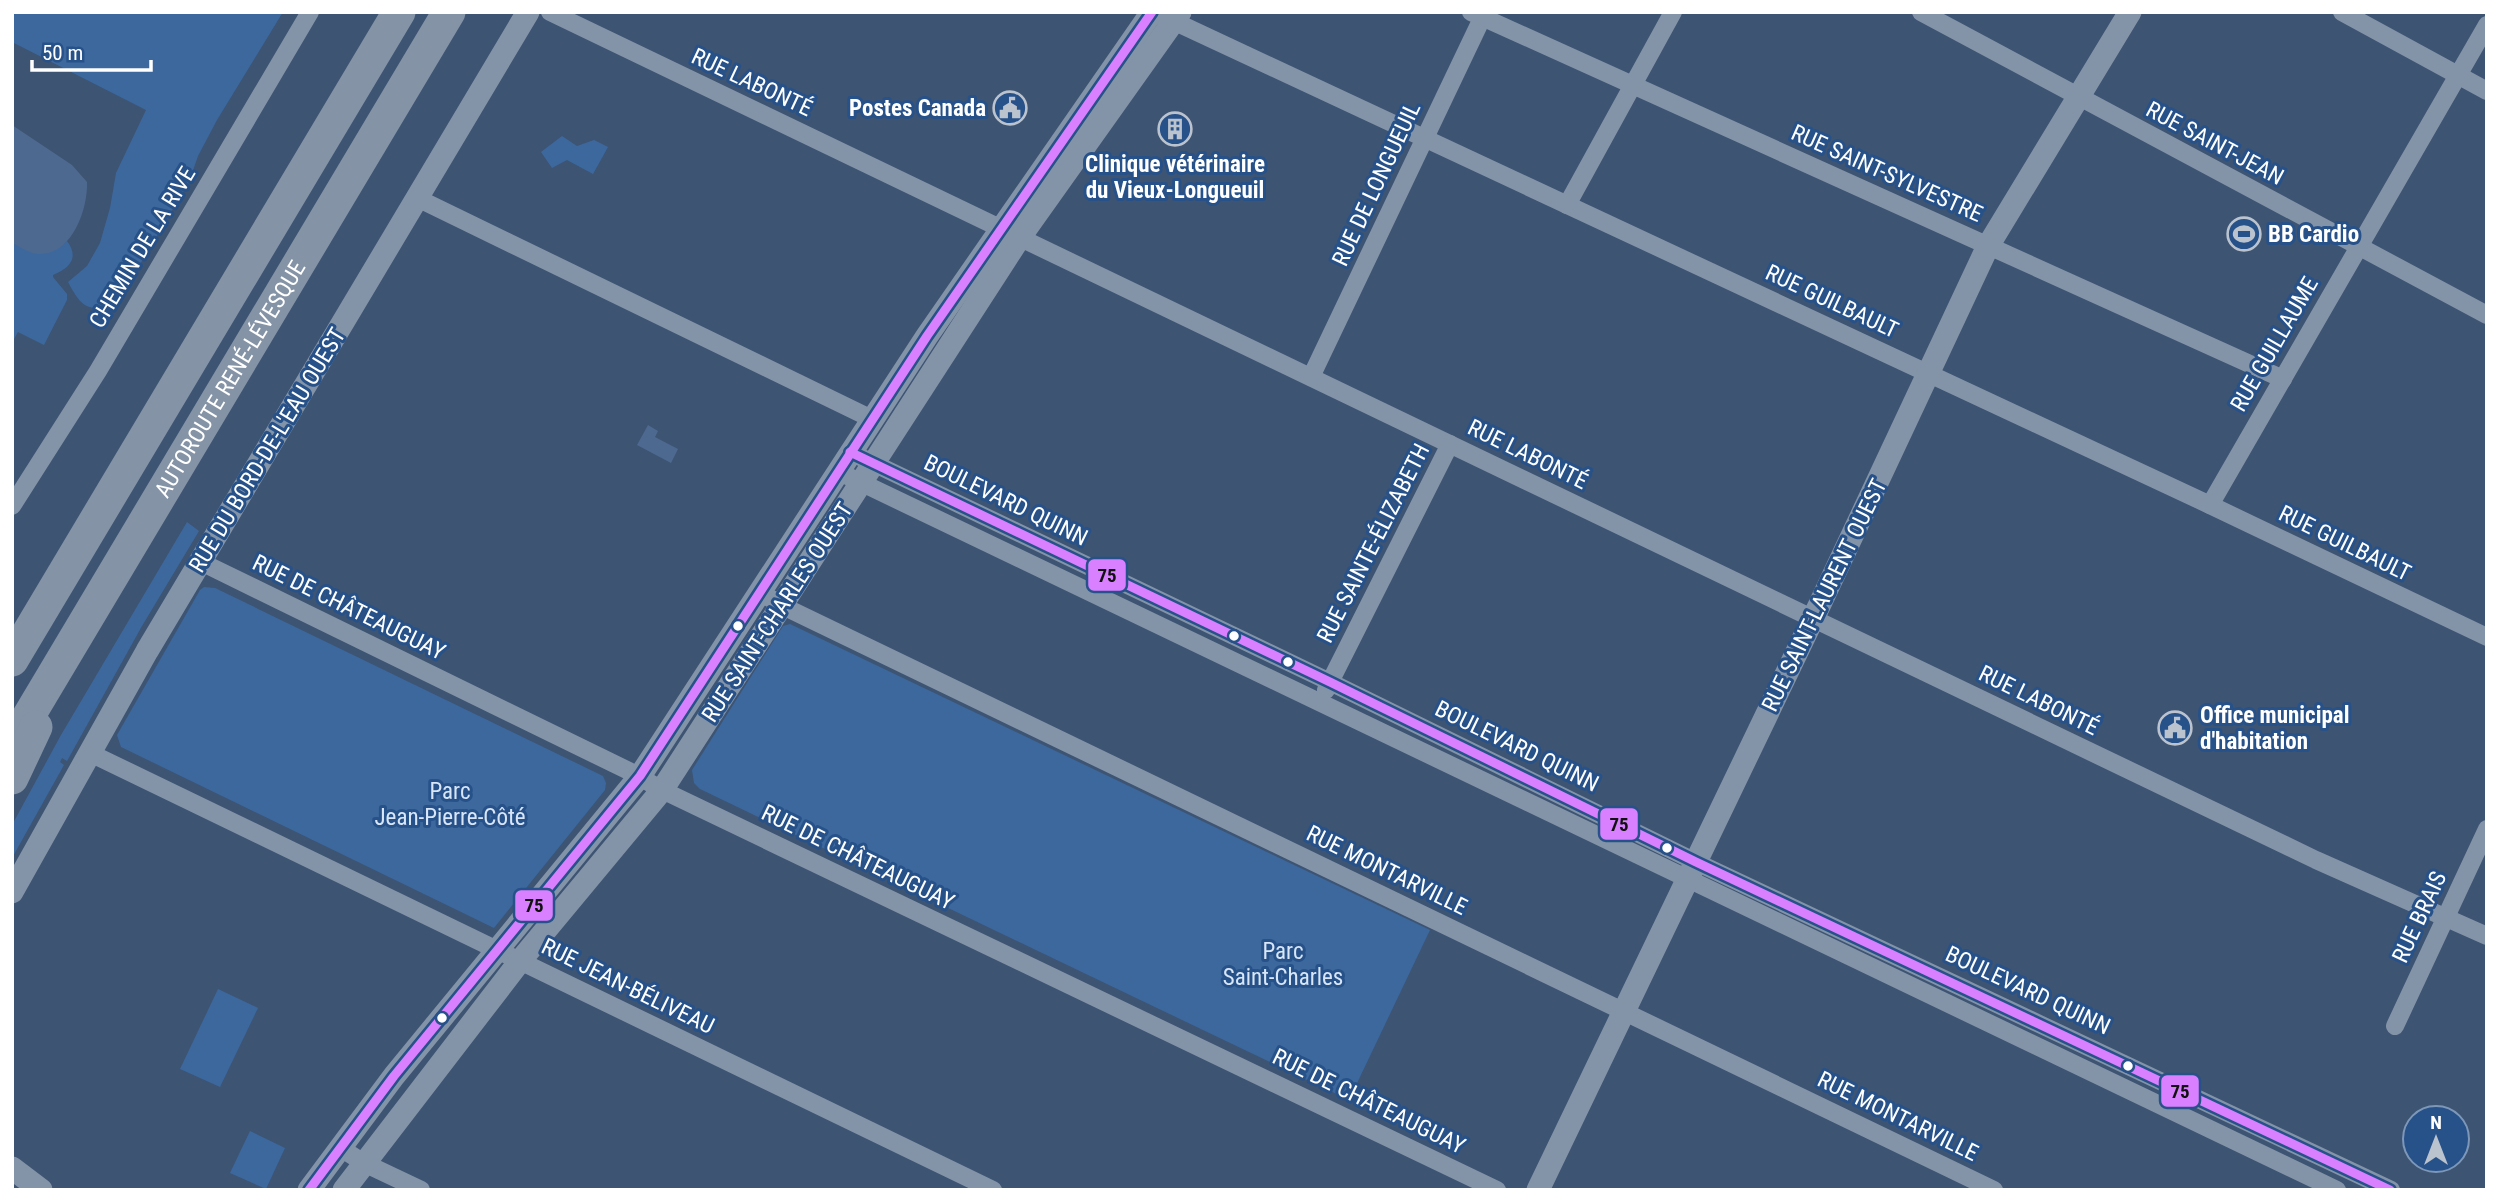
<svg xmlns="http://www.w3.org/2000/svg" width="2499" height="1202" font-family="'Roboto Condensed',sans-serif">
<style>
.green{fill:#3c689e}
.water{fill:#4d6990}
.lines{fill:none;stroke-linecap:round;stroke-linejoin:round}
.minor{stroke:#8494a8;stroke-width:18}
.tertiary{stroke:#8494a8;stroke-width:23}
.motorway{stroke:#8493a6;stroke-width:33}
.bus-1-casing{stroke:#275189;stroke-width:14}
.bus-1{stroke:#d880ff;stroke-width:9}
.bus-dot{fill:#fff;stroke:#275189;stroke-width:2.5}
.labels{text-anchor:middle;stroke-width:6;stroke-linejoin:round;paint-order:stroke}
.street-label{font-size:23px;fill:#fff;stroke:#275189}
.poi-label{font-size:23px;font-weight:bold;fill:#fff;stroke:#275189;text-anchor:start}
.park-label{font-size:23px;fill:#d8e6f7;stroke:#275189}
.line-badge{stroke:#275189;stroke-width:2.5}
.pale-badge-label{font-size:19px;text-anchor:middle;font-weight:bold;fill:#111}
</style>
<rect width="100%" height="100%" fill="#3d5473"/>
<g class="green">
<path d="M 12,12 L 283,12 L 217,120 L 198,156 L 189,182 L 115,306 C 87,311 82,308 68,282 L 87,266 L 100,243 L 110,208 L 116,173 L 146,110 L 12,42 Z"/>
<path d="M 562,136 L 577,146 L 594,140 L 608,147 L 593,174 L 567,160 L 552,168 L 541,152 Z"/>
<path d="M 67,241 C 79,257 71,268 53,275 L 53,277 L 67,294 L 67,300 L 44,345 L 18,332 L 14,339 L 12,243 L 30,251 L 64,244 Z"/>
<path d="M 187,522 L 199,531 L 142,626 L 67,761 L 62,758 L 60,762 L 64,765 L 12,858 L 12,825 L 61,735 Z"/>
<path d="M 204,587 L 215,588 L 603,776 L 606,783 L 605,790 L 494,928 L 121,747 L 117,735 L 200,590 Z"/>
<path d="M 790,624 L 1430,930 L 1349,1100 L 700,789 L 694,783 L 692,770 L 783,626 Z"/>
<path d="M 218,989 L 258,1008 L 220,1087 L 180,1069 Z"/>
<path d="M 250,1131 L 285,1148 L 266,1189 L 230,1173 Z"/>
</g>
<g class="water">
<path d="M 12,125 L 72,165 L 87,182 C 88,209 72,256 38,254 C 29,253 20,247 12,243 Z"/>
<path d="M 648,425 L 658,431 L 655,437 L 678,449 L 671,463 L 637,445 Z"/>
</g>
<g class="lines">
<g class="minor">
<path d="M 550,12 L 2316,860 L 2487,936"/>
<path d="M 1154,12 L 2210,505 L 2487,637"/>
<path d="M 1471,12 L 2283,379"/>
<path d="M 1921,12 L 2487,315"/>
<path d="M 2342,12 L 2487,91"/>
<path d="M 417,198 L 872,419"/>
<path d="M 1567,205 L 1673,12"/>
<path d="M 1311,377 L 1485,12"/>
<path d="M 850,452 L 1330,682 L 1696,862 L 2391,1190"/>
<path d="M 837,471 L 2337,1190"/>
<path d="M 2210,505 L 2487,25"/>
<path d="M 12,506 L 98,371 L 310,12"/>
<path d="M 201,562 L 633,773 L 662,790 L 1497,1190"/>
<path d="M 759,592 L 793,611 L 1994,1190"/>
<path d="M 1326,690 L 1450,444"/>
<path d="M 90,753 L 993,1190"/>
<path d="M 2395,1026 L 2487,829"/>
<path d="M 339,1147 L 364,1163 L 421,1190"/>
</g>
<g class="tertiary">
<path d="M 12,892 L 147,651 L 528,12"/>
<path d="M 12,1168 L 41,1190"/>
<path d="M 309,1190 L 394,1076 L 640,776 L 927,336 L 1152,12"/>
<path d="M 344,1190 L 520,961 L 662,790 L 1020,237 L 1180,12"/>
<path d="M 1538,1190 L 1820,604 L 1988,246 L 2130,12"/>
</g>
<g class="motorway">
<path d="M 12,660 L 399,12"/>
<path id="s1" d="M 12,744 L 449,12"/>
<path d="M 12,778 L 36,727"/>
</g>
<defs>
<g id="bus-1">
<path d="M 850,452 L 1330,682 L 1696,862 L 2390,1190"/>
<path d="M 309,1190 L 394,1076 L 640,776 L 927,336 L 1152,12"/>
</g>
</defs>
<use href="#bus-1" class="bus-1-casing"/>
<use href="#bus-1" class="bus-1"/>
</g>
<defs>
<symbol id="civic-ring" viewBox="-11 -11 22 22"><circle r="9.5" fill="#275189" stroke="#bbc3ce" stroke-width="1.5"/><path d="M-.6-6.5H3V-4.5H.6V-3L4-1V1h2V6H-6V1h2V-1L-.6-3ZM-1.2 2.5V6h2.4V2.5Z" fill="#bbc3ce"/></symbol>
<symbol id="building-ring" viewBox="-11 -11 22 22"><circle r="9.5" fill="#275189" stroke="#bbc3ce" stroke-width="1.5"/><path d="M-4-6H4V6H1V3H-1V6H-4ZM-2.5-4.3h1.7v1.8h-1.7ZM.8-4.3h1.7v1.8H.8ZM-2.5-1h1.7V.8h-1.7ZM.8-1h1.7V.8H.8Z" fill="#bbc3ce"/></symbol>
<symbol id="stadium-ring" viewBox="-11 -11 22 22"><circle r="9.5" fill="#275189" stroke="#bbc3ce" stroke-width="1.5"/><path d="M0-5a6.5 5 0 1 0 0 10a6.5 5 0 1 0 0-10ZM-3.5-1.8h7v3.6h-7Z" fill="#bbc3ce"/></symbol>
</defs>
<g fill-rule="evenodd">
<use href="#civic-ring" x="991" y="89" width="38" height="38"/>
<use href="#building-ring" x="1156" y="110" width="38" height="38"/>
<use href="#stadium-ring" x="2225" y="215" width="38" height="38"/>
<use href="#civic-ring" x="2156" y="709" width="38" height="38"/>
</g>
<g class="bus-dot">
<circle cx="738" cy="626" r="6"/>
<circle cx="1234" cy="636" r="6"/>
<circle cx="1288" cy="662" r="6"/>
<circle cx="1667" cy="848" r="6"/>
<circle cx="442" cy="1018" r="6"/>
<circle cx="2128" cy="1066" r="6"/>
</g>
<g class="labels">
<g class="street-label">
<text transform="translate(752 82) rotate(25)" y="8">RUE LABONTÉ</text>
<text transform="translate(2215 143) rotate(28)" y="8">RUE SAINT-JEAN</text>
<text transform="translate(1887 173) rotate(24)" y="8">RUE SAINT-SYLVESTRE</text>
<text transform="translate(1376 184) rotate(-65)" y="8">RUE DE LONGUEUIL</text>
<text transform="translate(142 247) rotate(-59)" y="8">CHEMIN DE LA RIVE</text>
<text transform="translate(1832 301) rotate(25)" y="8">RUE GUILBAULT</text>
<text transform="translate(2274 344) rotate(-60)" y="8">RUE GUILLAUME</text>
<text dy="8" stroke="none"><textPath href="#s1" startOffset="425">AUTOROUTE RENÉ-LÉVESQUE</textPath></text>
<text transform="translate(267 450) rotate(-59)" y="8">RUE DU BORD-DE-L'EAU OUEST</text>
<text transform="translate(1528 454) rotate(26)" y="8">RUE LABONTÉ</text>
<text transform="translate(1006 500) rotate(26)" y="8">BOULEVARD QUINN</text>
<text transform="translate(1373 543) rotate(-63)" y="8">RUE SAINTE-ÉLIZABETH</text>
<text transform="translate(2345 543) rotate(26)" y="8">RUE GUILBAULT</text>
<text transform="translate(1824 595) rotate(-64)" y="8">RUE SAINT-LAURENT OUEST</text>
<text transform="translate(349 607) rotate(26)" y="8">RUE DE CHÂTEAUGUAY</text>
<text transform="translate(777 612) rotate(-57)" y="8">RUE SAINT-CHARLES OUEST</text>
<text transform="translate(2039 700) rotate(26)" y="8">RUE LABONTÉ</text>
<text transform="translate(1517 746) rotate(26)" y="8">BOULEVARD QUINN</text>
<text transform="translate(858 857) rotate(26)" y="8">RUE DE CHÂTEAUGUAY</text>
<text transform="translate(1387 870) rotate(26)" y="8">RUE MONTARVILLE</text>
<text transform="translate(2419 917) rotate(-65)" y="8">RUE BRAIS</text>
<text transform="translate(628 986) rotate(26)" y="8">RUE JEAN-BÉLIVEAU</text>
<text transform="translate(2028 990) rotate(25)" y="8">BOULEVARD QUINN</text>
<text transform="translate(1369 1101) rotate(26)" y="8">RUE DE CHÂTEAUGUAY</text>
<text transform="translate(1898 1116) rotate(26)" y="8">RUE MONTARVILLE</text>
</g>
<g class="poi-label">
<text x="986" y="116" text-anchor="end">Postes Canada</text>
<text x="1175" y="172" text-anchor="middle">Clinique vétérinaire<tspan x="1175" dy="26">du Vieux-Longueuil</tspan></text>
<text x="2268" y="242">BB Cardio</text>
<text x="2200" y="723">Office municipal<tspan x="2200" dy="26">d'habitation</tspan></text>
</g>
<g class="park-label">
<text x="450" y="799">Parc<tspan x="450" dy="26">Jean-Pierre-Côté</tspan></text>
<text x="1283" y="959">Parc<tspan x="1283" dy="26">Saint-Charles</tspan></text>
</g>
</g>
<g class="line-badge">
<rect x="1087" y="558" width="40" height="34" rx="7" fill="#d880ff"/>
<rect x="1599" y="807" width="40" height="34" rx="7" fill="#d880ff"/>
<rect x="514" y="889" width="40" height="33" rx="7" fill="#d880ff"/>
<rect x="2160" y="1074" width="40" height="34" rx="7" fill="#d880ff"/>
</g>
<g class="pale-badge-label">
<text x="1107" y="582">75</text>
<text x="1619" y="831">75</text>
<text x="534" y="912">75</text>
<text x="2180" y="1098">75</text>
</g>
<rect width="2499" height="1202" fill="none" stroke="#ffffff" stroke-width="28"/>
<g transform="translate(2436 1139)"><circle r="33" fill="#275189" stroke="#7d97b8" stroke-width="2"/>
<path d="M0-5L12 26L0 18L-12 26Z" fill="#bbc3ce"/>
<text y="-10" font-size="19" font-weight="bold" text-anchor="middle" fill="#ffffff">N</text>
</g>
<path d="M32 60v10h119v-10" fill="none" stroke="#ffffff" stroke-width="3.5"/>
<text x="42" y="60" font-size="21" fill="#ffffff" stroke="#275189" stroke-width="5" paint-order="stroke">50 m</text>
</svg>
